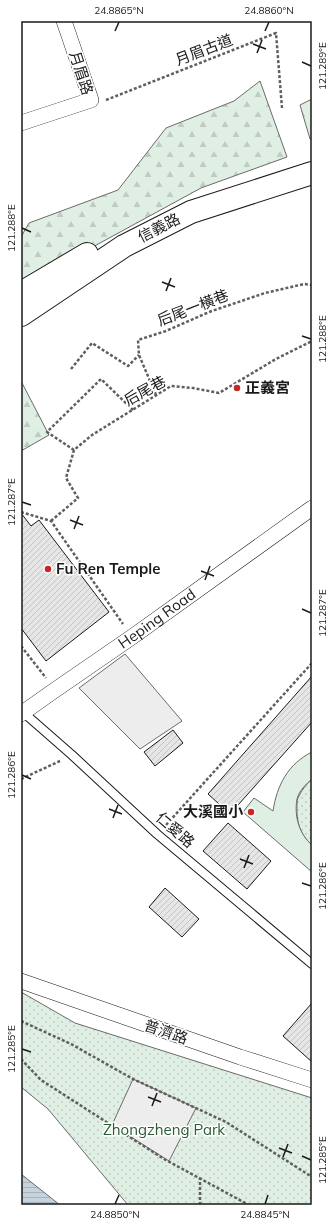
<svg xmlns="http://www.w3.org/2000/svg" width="333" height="1226" font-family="Mulish,'Noto Sans TC',sans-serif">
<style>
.grass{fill:url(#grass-dots);stroke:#6a6a6a}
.forest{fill:url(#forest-firs);stroke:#6a6a6a}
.pitch{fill:#e0efe3;stroke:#6a6a6a}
.parking{fill:#ededed;stroke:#6a6a6a}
.water{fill:url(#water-rules);stroke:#6a6a6a}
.building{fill:url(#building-hatch);stroke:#1a1a1a}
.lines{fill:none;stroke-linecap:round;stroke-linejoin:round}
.service-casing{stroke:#1a1a1a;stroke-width:10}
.minor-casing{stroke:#1a1a1a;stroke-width:16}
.primary-casing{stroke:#1a1a1a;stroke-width:24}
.path{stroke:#5f5f5f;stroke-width:2.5;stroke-dasharray:3 2;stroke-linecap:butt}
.service{stroke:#fff;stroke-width:8}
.minor{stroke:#fff;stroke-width:15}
.primary{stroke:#fff;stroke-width:22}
.ticks{fill:none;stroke:#1a1a1a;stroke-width:1.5}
.poi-dot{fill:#c62828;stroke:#fff;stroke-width:1.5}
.labels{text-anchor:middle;stroke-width:3;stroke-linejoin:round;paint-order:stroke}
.street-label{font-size:15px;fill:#1a1a1a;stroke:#fff}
.poi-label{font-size:15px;font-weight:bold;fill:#1a1a1a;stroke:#fff;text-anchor:start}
.park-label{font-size:15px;fill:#2b5a34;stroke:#fff}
.neatline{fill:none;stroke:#1a1a1a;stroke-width:1.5}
.ticks-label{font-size:10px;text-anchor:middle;fill:#1a1a1a}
</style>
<defs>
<pattern id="grass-dots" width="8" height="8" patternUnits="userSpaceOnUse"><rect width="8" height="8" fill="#e0efe3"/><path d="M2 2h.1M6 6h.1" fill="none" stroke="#c0ccc2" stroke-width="1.8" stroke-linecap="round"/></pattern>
<pattern id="forest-firs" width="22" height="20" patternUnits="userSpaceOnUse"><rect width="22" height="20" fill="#e0efe3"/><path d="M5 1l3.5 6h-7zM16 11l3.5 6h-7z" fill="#c0ccc2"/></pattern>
<pattern id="water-rules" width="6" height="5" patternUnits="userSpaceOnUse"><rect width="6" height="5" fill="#c6d2dc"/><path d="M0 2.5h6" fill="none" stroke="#aab4bc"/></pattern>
<pattern id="building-hatch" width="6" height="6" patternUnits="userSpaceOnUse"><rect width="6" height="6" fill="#e6e6e6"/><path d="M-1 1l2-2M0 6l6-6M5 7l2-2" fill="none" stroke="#c5c5c5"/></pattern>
</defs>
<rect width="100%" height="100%" fill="#fff"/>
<g class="grass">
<path d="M 312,779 L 312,845 C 300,835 296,821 297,805 C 297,802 297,799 299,796 C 302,789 307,784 312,779 Z"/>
<path d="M 21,992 L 75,1023 L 312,1098 L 312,1205 L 128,1205 L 48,1109 L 21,1087 Z"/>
</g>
<g class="forest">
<path d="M 260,81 L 287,157 L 201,188 L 21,286 L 21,237 L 29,223 L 118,190 L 166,128 L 234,101 Z"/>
<path d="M 312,99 L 312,139 L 310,139 L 300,105 Z"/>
<path d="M 21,381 L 49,435 L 21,451 Z"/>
</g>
<path class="pitch" d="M 312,752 L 312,779 C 306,784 299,791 297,799 C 294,816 299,834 312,845 L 312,872 L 243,812 L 254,798 L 273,811 C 277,785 288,764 312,752 Z"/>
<g class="parking">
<path d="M 125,654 L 182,721 L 140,749 L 79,688 Z"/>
<path d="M 133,1079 L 196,1108 L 169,1161 L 112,1125 Z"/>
</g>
<path class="water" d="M 21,1174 L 60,1205 L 21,1205 Z"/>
<g class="building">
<path d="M 21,513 L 31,526 L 39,520 L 109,612 L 46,661 L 21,628 Z"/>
<path d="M 312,676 L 312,722 L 230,814 L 208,794 Z"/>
<path d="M 173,730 L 183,743 L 155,766 L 144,752 Z"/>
<path d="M 228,823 L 271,861 L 247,889 L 203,851 Z"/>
<path d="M 165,888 L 199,919 L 182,937 L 149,907 Z"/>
<path d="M 312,1003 L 312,1062 L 283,1036 Z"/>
</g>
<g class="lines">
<defs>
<path id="service" d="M 24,713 L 72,755 L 157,834 L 312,964"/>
<g id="minor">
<path d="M 21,123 L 91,100 L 64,21"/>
<path id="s1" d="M 21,714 L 55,690 L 132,637 L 312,508"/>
<path d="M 21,981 L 240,1057 L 312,1080"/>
</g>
<g id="primary">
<path d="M 21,293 L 87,254"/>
<path d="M 21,315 L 124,246 L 191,212 L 312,173"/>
</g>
</defs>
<use href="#service" class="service-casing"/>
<use href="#minor" class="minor-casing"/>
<use href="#primary" class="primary-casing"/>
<g class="path">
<path d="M 106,100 L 276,33 L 282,108"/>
<path d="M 71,369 L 92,343 L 128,366 L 139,355"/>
<path d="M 156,395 L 139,355 L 138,340 L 166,331 L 209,312 L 265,293 L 304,284 L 312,285"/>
<path d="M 74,450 L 47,432 L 101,379 L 133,410"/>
<path d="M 21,512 L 51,521 L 123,624"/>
<path d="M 51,521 L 78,498 L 66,478 L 74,450 L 92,435 L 171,386 L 193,388 L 219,393 L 276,359 L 312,341"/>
<path d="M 21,646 L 46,678"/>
<path d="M 21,779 L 60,761"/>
<path d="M 166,825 L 312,663"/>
<path d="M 21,1021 L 71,1044 L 133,1079 L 226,1122 L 312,1177"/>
<path d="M 21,1059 L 41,1080 L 164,1159 L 249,1205"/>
<path d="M 200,1205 L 200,1178"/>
</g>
<use href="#service" class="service"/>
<use href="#minor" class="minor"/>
<use href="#primary" class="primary"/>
</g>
<path class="ticks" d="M 115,31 L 119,22M 265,31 L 269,22M 253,44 L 266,49M 257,53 L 262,40M 302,62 L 311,66M 22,228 L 31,232M 162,282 L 175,287M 166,291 L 171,278M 302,336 L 311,339M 22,502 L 31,505M 70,520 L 83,525M 74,529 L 79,516M 201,571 L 214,576M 205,580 L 210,566M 302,609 L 311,613M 22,775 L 31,779M 109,809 L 122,814M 113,818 L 118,805M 240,859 L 253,864M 244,868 L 249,855M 302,883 L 311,886M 22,1049 L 31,1052M 148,1097 L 161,1102M 152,1106 L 157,1093M 279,1148 L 292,1153M 302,1156 L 311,1160M 283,1157 L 288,1144M 115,1204 L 119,1195M 265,1204 L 268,1195"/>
<g class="poi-dot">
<circle cx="237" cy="388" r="4"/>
<circle cx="48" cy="569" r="4"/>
<circle cx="251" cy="812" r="4"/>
</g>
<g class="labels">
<g class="street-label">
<text transform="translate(204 50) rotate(-21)" y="5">月眉古道</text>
<text transform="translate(81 73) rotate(72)" y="5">月眉路</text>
<text transform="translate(159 228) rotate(-27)" y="5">信義路</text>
<text transform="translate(193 308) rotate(-21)" y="5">后尾一橫巷</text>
<text transform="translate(145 391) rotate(-29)" y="5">后尾巷</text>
<text dy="5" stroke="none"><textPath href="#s1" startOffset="166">Heping Road</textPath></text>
<text transform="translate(175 830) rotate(41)" y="5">仁愛路</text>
<text transform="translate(166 1032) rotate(19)" y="5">普濟路</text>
</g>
<g class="poi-label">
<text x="245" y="393">正義宮</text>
<text x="56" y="574">Fu Ren Temple</text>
<text x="243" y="817" text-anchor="end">大溪國小</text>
</g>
<g class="park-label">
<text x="164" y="1135">Zhongzheng Park</text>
</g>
</g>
<rect width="333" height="1226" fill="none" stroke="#ffffff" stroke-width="44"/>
<rect x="22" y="22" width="289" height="1182" class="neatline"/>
<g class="ticks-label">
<text x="119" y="14">24.8865°N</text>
<text x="269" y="14">24.8860°N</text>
<text transform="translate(322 66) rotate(-90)" y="4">121.289°E</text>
<text transform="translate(11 228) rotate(-90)" y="4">121.288°E</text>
<text transform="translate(322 339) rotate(-90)" y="4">121.288°E</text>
<text transform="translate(11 502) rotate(-90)" y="4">121.287°E</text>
<text transform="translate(322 613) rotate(-90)" y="4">121.287°E</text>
<text transform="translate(11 775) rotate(-90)" y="4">121.286°E</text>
<text transform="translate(322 886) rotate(-90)" y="4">121.286°E</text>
<text transform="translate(11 1049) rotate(-90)" y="4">121.285°E</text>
<text transform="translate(322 1160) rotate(-90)" y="4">121.285°E</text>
<text x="115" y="1218">24.8850°N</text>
<text x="265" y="1218">24.8845°N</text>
</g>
</svg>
